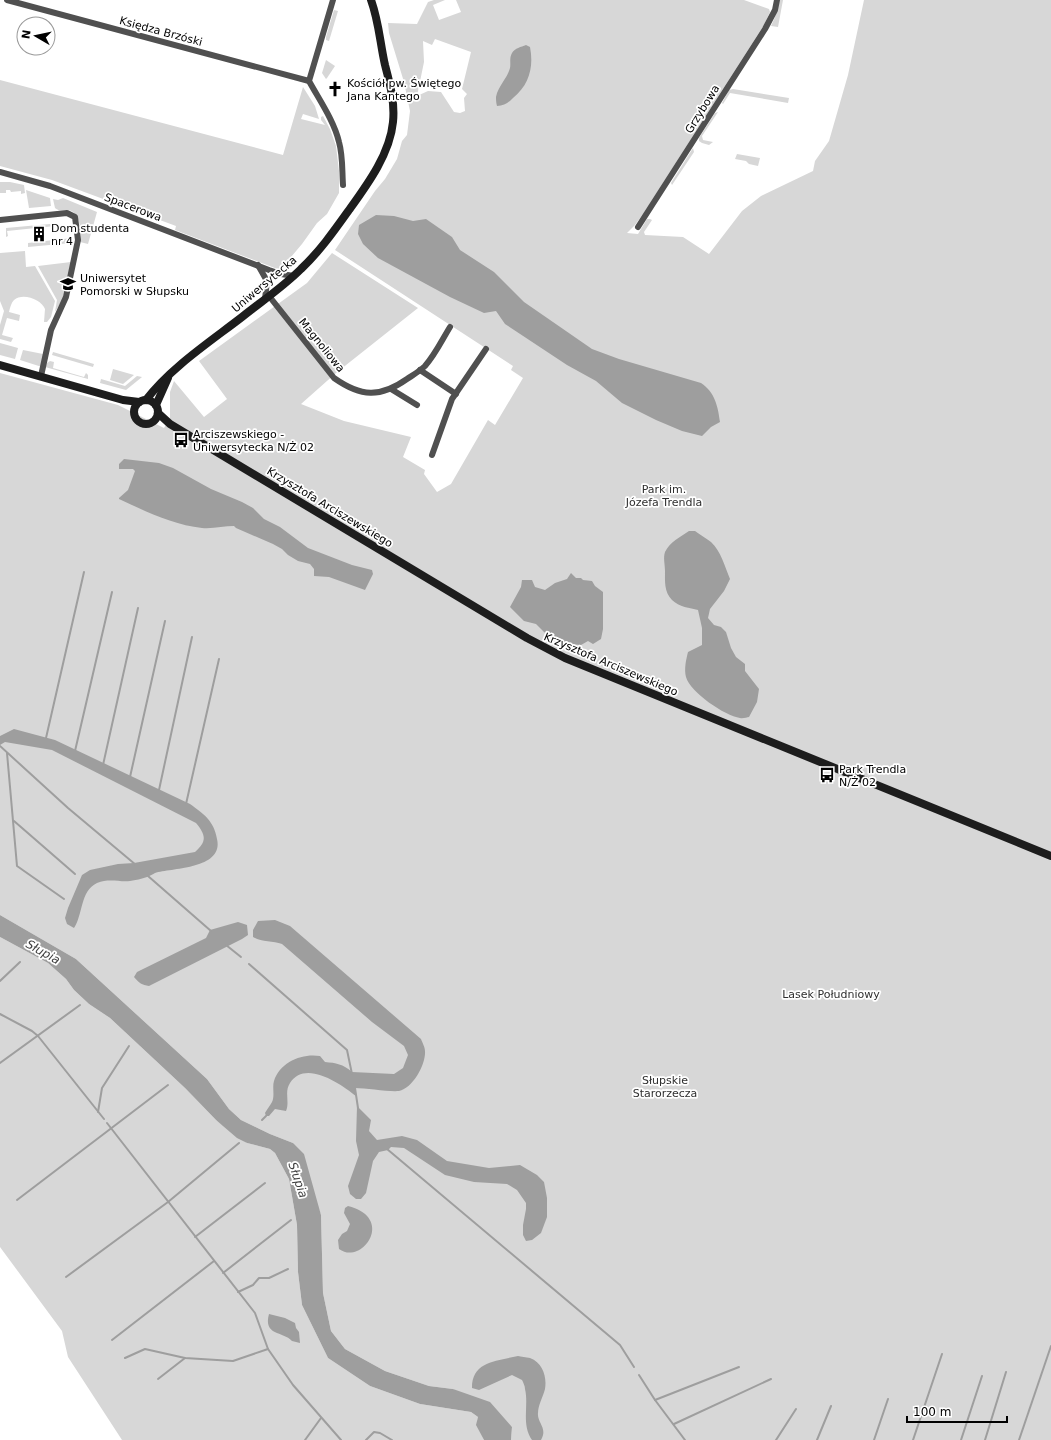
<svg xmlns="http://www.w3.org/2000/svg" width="1051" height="1440" font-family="'DejaVu Sans',sans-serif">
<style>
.green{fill:#d7d7d7;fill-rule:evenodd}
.water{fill:#9e9e9e}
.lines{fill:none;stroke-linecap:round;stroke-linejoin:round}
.stream{stroke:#9e9e9e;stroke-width:2}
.street{stroke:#505050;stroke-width:6}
.secondary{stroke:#1d1d1d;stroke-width:8}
.labels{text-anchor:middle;stroke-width:3.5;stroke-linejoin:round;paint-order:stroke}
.street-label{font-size:11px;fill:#000;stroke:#fff}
.poi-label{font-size:11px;fill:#000;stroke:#fff;text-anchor:start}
.park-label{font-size:11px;fill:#2e2e2e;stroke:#fff}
.water-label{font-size:12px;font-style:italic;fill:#3f3f3f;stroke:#fff}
</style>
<rect width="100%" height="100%" fill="#fff"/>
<g class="green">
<path d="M 434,0 L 445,0 L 433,5 L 439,20 L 461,12 L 456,0 L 744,0 L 769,9 L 770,12 L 764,25 L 643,214 L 635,225 L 627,233 L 638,234 L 647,219 L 650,219 L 652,220 L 644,232 L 645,235 L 683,237 L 709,254 L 742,211 L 761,196 L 813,171 L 815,161 L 829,141 L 848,75 L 864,0 L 1051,0 L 1051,1440 L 511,1440 L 512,1427 L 453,1389 L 429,1386 L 385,1371 L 345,1349 L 331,1331 L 323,1293 L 321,1215 L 293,1143 L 270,1134 L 241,1120 L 229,1109 L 207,1079 L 76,959 L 0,915 L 0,373 L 118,405 L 164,428 L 170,418 L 170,392 L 174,381 L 204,417 L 227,399 L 199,361 L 307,283 L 332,253 L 418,308 L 336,373 L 301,404 L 344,421 L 411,437 L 403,457 L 425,470 L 424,474 L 437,492 L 451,484 L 488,420 L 495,425 L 523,378 L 511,370 L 513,366 L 335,250 L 375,191 L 385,179 L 397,159 L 402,141 L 407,135 L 410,111 L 404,82 L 389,33 L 388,23 L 417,24 L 428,2 ZM 435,39 L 471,52 L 462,89 L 467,94 L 464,98 L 465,111 L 460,113 L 454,112 L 441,92 L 428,91 L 417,96 L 424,62 L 423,41 L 432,45 Z"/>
<path d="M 779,0 L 783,0 L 778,27 L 771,26 L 775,17 Z"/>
<path d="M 334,10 L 338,11 L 329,41 L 326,40 L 326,37 Z"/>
<path d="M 326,60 L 335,66 L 327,78 L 326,79 L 322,73 Z"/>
<path d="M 0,80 L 283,155 L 303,87 L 315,106 L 319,119 L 303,114 L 301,119 L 325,125 L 321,120 L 321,117 L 323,116 L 330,129 L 336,146 L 339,171 L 339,193 L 327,214 L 317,223 L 302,244 L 280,270 L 175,230 L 176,226 L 52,180 L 0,166 Z"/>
<path d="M 733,89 L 789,98 L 788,103 L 730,93 L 723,104 L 722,103 L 729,90 Z"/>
<path d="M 718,112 L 702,136 L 703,140 L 713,142 L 709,145 L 702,143 L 699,141 L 699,138 L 715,113 Z"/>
<path d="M 693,148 L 694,152 L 672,185 L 671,183 Z"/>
<path d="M 737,154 L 760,158 L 758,166 L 749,164 L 746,161 L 735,159 Z"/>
<path d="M 0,182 L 10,182 L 24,185 L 25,193 L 21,194 L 21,191 L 11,192 L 10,190 L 6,190 L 6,193 L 0,193 Z"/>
<path d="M 26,190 L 50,198 L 51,206 L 29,208 Z"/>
<path d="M 63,198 L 97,212 L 88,244 L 80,242 C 81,232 81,212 68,210 C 63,210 60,212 55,208 L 53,199 L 58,200 Z"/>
<path d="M 50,224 L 55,226 L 7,231 L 8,236 L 6,237 L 6,228 Z"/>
<path d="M 72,238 L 71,243 L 28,247 L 28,243 Z"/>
<path d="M 25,251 L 26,267 L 35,266 L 55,301 L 51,317 L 47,322 L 44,322 L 45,309 C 42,300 23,292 14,300 C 11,303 10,308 9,312 L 20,315 L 19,321 L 7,318 L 2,335 L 13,338 L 11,342 L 0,339 L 0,325 L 4,311 L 0,301 L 0,253 Z"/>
<path d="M 71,262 L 64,297 L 55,312 L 57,300 L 38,266 Z"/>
<path d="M 0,343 L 18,348 L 15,359 L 0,355 Z"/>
<path d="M 23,350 L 43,354 L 42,367 L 20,360 Z"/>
<path d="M 53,352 L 94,364 L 93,367 L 52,355 Z"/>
<path d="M 50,361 L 54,362 L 53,368 L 84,377 L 86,373 L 88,375 L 88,379 L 45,367 L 47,363 Z"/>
<path d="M 113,369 L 134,375 L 123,384 L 110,380 Z"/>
<path d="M 137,376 L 142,377 L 126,390 L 100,383 L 101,379 L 125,386 Z"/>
<path d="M 0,937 L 48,963 L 66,979 L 74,990 L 89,1004 L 110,1018 L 185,1088 L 216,1120 L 247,1143 L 270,1149 L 275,1153 L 289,1179 L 297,1225 L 298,1272 L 302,1305 L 328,1358 L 370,1386 L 420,1404 L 471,1412 L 478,1417 L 477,1425 L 484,1440 L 122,1440 L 68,1357 L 62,1331 L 0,1247 Z"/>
</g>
<g class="water">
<path d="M 526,45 L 530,47 C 534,67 529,85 513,98 C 508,103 504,106 497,106 C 496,103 496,99 496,97 C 498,86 507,79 510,68 C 511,63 509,58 512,53 C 515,48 521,47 526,45 Z"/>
<path d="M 376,215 L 394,216 L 413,221 L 426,219 L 452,237 L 460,250 L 494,272 L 524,302 L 592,349 L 619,359 L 701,383 C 715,392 718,407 720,422 L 711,427 L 702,436 L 682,431 L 656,420 L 622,403 L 596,381 L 567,365 L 505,324 L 496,311 L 484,313 L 450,297 L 378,258 L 363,244 L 358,234 L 359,225 Z"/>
<path d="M 124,459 L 159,463 L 173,468 L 211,489 L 242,502 L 253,508 L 264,519 L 280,527 L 308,548 L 352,565 L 372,570 L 373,574 L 365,590 L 329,577 L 314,576 L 314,569 L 310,564 L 298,561 L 288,555 L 282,549 L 273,544 L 236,528 L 234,526 C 224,526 213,529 202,528 C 173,525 145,511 119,499 L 119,498 L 128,490 L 135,471 L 133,469 L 119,469 L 119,464 Z"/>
<path d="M 689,531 L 695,531 C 700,535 706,538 711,542 C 721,551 725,567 730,579 L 724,591 L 710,609 L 708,618 L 714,625 L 721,627 L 726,632 L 731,648 L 736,657 L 745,664 L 745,671 L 759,689 L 757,702 L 749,717 C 747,717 743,719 740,718 C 725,716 690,692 686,677 C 684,669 686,660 688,652 L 702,645 L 702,628 L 698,610 C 690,608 679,607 672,600 C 664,592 665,581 665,571 C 665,564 663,558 665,552 C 670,542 680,537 689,531 Z"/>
<path d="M 571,573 L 576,578 L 581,578 L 583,580 L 592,581 L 595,586 L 603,592 L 603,629 L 601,639 L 593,644 L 588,641 L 581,645 L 570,644 L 560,641 L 544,632 L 536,624 L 524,621 L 510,607 L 521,587 L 522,580 L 532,580 L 535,587 L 545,590 L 555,583 L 567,579 Z"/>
<path d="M 14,729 L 55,740 L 190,804 C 204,814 214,821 217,839 C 224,869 173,868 155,873 C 153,874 150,876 147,877 C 142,879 135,880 130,881 C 118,882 109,878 97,883 C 80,891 83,915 74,928 L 67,924 L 65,918 L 68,908 L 82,875 L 90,870 L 118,864 L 134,863 L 195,852 C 208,841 205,834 196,823 L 52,750 L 5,742 L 0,745 L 0,736 Z"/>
<path d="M 0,915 L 76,959 L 207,1079 L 229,1109 L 241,1120 L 270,1134 L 293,1143 L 304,1154 L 321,1215 L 323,1293 L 331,1331 L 345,1349 L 385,1371 L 429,1386 L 453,1389 L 490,1402 L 512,1427 L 511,1440 L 484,1440 L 476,1425 L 478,1417 L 471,1412 L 420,1404 L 370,1386 L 328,1358 L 302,1305 L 298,1272 L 297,1225 L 289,1179 L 275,1153 L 270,1149 L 247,1143 L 237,1138 L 216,1120 L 185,1088 L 110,1018 L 89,1004 L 74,990 L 66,979 L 48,963 L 0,937 Z"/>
<path d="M 275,920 L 290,926 L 421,1039 C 422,1042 425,1047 425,1051 C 426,1064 413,1088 399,1091 C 389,1092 366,1088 355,1088 L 356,1096 C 341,1084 305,1059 290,1083 C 284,1092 290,1102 286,1111 L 275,1109 L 269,1116 L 266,1116 L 265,1113 C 267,1109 270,1106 272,1102 C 275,1096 272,1087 274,1081 C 280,1062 302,1053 320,1056 L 325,1062 C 336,1063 343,1064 352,1072 L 394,1074 L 403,1068 L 408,1055 L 404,1046 L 372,1022 L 282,944 C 273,941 261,942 253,937 L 253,930 L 258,921 Z"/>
<path d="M 238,922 L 247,925 L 248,935 L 242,939 L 149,986 C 142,985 139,983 134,977 L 137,972 L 206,938 L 210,930 Z"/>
<path d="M 357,1106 L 371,1120 L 369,1131 L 377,1140 L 402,1136 L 417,1140 L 447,1161 L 489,1168 L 520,1165 L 537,1175 L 544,1182 L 547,1198 L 547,1217 L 541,1233 L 532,1240 L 526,1241 L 523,1235 L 523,1225 L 526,1209 L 526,1203 L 517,1190 L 507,1184 L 474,1182 L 445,1175 L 404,1148 L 391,1147 L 388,1150 L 379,1152 L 373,1161 L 366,1193 L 361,1199 L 356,1199 L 350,1194 L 348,1186 L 359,1155 L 356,1141 Z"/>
<path d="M 348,1206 C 396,1218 362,1266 339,1249 L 338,1240 L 342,1234 L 347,1231 L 350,1224 L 344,1213 L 345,1208 Z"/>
<path d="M 269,1314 L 285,1318 L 295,1323 L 296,1328 L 299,1332 L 300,1343 L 292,1341 C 283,1331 263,1336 269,1314 Z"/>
<path d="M 518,1356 C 521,1357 526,1357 530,1358 C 543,1363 547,1377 545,1389 C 543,1397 538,1405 538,1413 C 537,1423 548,1428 541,1440 L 532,1440 C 521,1424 529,1406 525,1389 C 525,1386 523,1382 522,1380 L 512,1375 L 479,1390 L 472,1388 C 472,1361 497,1361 518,1356 Z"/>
</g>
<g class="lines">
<g class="stream">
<path d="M 46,738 L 84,572"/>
<path d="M 0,746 L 68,808 L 136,865"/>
<path d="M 75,751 L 112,592"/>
<path d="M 7,753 L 17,866 L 64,899"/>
<path d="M 103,765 L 138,608"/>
<path d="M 130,777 L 165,621"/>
<path d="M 159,790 L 192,637"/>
<path d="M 186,804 L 219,659"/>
<path d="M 14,821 L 75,874"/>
<path d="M 148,876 L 211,931"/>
<path d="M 226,945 L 241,957"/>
<path d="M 249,964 L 347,1050 L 352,1074"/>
<path d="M 0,981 L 20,962"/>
<path d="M 0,1014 L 32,1031 L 38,1036 L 104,1119"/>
<path d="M 0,1063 L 80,1005"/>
<path d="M 355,1088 L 358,1108"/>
<path d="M 98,1112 L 102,1088 L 129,1046"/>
<path d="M 262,1120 L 266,1116"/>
<path d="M 107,1123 L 255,1313 L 268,1349 L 293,1385 L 341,1440"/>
<path d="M 387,1149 L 620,1345 L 634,1367"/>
<path d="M 17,1200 L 168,1085"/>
<path d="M 195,1237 L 265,1183"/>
<path d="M 223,1273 L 291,1220"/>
<path d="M 66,1277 L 168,1202 L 239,1143"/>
<path d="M 238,1292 L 253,1285 L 259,1278 L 269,1278 L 288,1269"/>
<path d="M 112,1340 L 214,1261"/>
<path d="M 125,1358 L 145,1349 L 185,1358 L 233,1361 L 268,1349"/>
<path d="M 639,1375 L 655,1400 L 685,1440"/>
<path d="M 158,1379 L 185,1358"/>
<path d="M 655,1400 L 739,1367"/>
<path d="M 674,1424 L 771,1379"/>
<path d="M 305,1440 L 321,1418"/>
<path d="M 366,1440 L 374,1432 L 380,1433 L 392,1440"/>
<path d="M 776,1440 L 796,1409"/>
<path d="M 817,1440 L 831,1406"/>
<path d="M 874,1440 L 888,1399"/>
<path d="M 913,1440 L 942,1354"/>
<path d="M 961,1440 L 982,1376"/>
<path d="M 985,1440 L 1006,1372"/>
<path d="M 1019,1440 L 1051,1346"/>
</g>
<g class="street">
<path d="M 7,0 L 309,81"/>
<path d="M 333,0 L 309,81 C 320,101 334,121 339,142 C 343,156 342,171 343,185"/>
<path d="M 0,172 L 50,186 L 269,270 L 281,274 L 294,276"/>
<path d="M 0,220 L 67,213 L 75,217 L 78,240 L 66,297 L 51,330 L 41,376"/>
<path d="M 638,227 L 765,29 L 775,10 L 777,0"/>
<path d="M 258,265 L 267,281 L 265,299"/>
<path d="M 269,296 L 334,378 C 361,397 380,398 407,379 C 413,375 420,371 425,366 C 435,355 442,340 450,327"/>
<path d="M 420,370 L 456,394"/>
<path d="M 391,389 L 417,405"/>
<path d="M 432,455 L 452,399 L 486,349"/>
</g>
<g class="secondary">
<path d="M 0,365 L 123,400 L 139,402"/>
<circle cx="146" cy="412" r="12"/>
<path d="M 146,400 C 170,368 211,341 242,317 C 262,301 283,287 301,269 C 320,251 334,231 349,210 C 367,185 390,154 393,122 C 395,102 390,84 385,65 C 380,43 379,22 371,0"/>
<path d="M 156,405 L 168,378"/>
<path d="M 158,413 L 170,424 L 527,638 L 565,658 L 1051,856"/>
</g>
</g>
<defs>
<symbol id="church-bare" viewBox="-9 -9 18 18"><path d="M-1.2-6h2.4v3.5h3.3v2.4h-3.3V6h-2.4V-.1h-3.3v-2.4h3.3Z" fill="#000" stroke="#fff" stroke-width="2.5" paint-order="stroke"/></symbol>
<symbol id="building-bare" viewBox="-9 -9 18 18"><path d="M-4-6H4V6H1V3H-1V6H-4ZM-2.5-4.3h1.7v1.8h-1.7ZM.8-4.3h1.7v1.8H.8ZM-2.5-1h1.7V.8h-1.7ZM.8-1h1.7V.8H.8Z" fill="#000" stroke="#fff" stroke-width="2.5" paint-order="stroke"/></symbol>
<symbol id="university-bare" viewBox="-9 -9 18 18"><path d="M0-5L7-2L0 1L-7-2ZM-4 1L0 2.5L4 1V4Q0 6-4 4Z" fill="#000" stroke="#fff" stroke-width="2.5" paint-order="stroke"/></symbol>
<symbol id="bus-bare" viewBox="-9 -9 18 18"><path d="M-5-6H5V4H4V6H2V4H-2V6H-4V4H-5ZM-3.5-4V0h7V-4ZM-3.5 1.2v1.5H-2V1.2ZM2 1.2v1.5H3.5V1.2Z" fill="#000" stroke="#fff" stroke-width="2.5" paint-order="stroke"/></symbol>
</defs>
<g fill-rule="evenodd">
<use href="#church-bare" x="324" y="78" width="22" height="22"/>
<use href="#building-bare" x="28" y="223" width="22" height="22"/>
<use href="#university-bare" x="57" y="273" width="22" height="22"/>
<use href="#bus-bare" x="170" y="429" width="22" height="22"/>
<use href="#bus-bare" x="816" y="764" width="22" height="22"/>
</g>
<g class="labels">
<g class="street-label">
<text transform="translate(161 31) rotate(15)" y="4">Księdza Brzóski</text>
<text transform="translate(702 109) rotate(-58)" y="4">Grzybowa</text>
<text transform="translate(133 207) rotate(21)" y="4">Spacerowa</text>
<text transform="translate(264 284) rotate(-40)" y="4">Uniwersytecka</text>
<text transform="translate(322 345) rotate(51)" y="4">Magnoliowa</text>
<text transform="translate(330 507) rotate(31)" y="4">Krzysztofa Arciszewskiego</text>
<text transform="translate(611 664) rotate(23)" y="4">Krzysztofa Arciszewskiego</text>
</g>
<g class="poi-label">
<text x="347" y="87">Kościół pw. Świętego<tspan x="347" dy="13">Jana Kantego</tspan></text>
<text x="51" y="232">Dom studenta<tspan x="51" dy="13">nr 4</tspan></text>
<text x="80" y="282">Uniwersytet<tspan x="80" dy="13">Pomorski w Słupsku</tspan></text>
<text x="193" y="438">Arciszewskiego -<tspan x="193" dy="13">Uniwersytecka N/Ż 02</tspan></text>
<text x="839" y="773">Park Trendla<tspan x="839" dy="13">N/Ż 02</tspan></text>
</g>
<g class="park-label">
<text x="664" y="493">Park im.<tspan x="664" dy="13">Józefa Trendla</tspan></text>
<text x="831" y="998">Lasek Południowy</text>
<text x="665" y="1084">Słupskie<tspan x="665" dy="13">Starorzecza</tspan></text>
</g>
<g class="water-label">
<text transform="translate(43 952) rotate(29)" y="4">Słupia</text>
<text transform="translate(298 1180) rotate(71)" y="4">Słupia</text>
</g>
</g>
<g transform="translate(36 36) rotate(279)"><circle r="19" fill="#ffffff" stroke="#999999"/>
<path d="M0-3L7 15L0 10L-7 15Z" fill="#000000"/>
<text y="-6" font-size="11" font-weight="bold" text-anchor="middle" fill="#000000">N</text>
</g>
<path d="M907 1416v6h100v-6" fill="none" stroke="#000000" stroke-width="2"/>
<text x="913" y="1416" font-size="12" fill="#000000" stroke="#ffffff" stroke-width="3" paint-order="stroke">100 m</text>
</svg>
